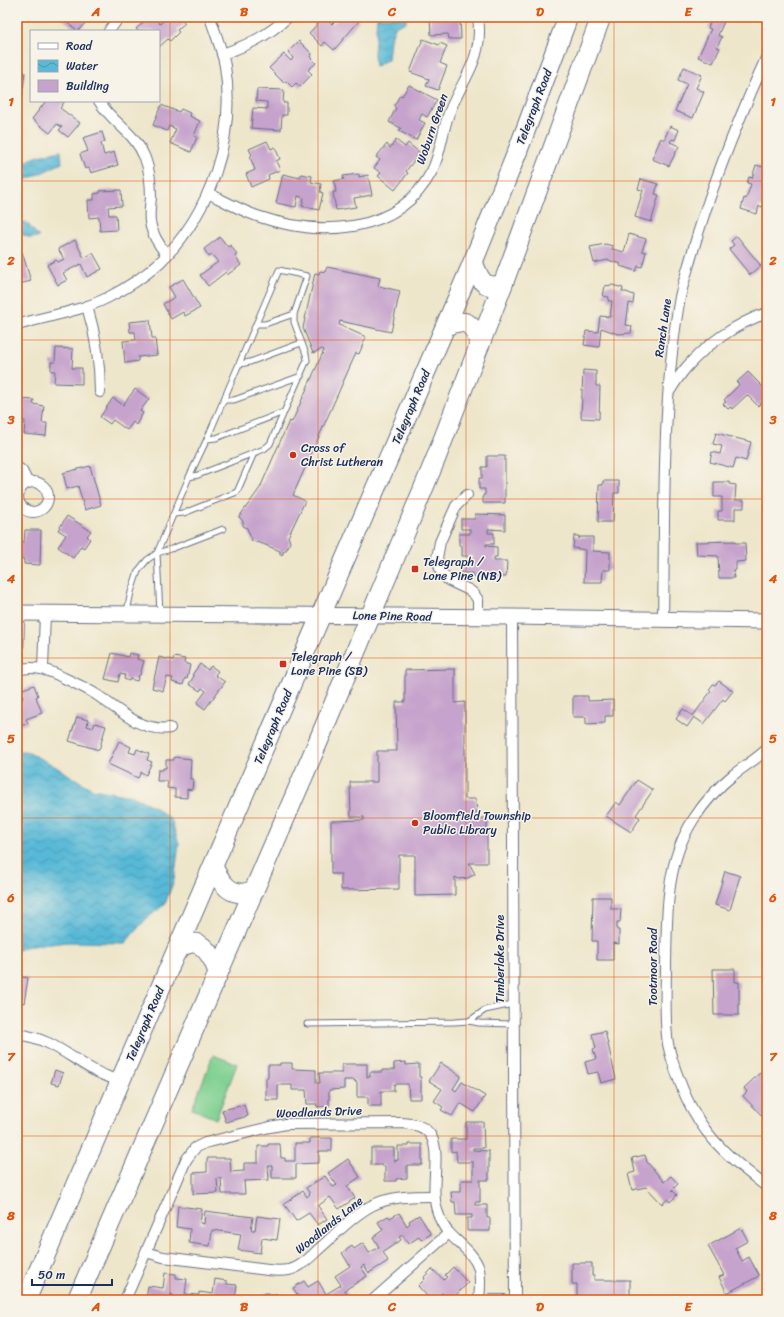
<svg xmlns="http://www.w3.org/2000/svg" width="784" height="1317" viewBox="0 0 784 1317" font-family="Sriracha,sans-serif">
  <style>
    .garden { fill: #7fd091; stroke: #4d8078 }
    .water { fill: url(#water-waves); stroke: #3a749a }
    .building { fill: #c6a3cc }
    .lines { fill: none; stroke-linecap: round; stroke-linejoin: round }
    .lane-casing { stroke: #656f84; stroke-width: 7 }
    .street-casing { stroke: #656f84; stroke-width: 12 }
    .secondary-casing { stroke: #656f84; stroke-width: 17 }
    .highway-casing { stroke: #656f84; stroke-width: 21 }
    .lane { stroke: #fff; stroke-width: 5 }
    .street { stroke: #fff; stroke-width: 10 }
    .secondary { stroke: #fff; stroke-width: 15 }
    .highway { stroke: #fff; stroke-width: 19 }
    .grid { fill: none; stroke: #de5710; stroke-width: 1; stroke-opacity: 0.55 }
    .poi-dot { fill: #c8321e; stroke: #f7f3e8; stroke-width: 1.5 }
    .labels { text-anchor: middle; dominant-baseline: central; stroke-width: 3; stroke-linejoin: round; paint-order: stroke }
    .street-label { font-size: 12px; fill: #1b2f5e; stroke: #f7f3e8 }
    .poi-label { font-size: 12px; fill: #1b2f5e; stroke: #f7f3e8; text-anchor: start }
    .neatline { fill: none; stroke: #de5710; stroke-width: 1.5 }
    .grid-label { font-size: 13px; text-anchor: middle; font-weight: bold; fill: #de5710 }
  </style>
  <defs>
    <pattern id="water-waves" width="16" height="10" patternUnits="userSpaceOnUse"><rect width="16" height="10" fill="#59b9d7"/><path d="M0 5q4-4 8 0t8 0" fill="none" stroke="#4997b2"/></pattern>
  </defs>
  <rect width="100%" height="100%" fill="#f7f3e8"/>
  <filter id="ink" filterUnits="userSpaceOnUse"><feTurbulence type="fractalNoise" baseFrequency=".025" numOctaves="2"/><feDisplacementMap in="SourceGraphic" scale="8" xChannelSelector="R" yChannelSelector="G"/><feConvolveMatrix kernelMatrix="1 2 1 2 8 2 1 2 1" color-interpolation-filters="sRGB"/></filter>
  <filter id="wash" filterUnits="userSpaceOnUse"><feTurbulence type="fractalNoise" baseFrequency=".012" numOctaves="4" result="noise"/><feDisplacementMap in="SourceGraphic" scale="16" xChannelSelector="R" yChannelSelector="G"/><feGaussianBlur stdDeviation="0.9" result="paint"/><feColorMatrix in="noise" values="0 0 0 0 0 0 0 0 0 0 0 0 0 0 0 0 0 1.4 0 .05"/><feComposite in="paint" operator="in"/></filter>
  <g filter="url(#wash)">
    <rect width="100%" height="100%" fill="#eee6ca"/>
    <polygon class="garden" points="213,1055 237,1064 216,1119 192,1109"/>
    <g class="water">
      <polygon points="377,17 407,17 406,22 395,27 390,40 388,59 375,67 374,54"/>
      <path d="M61,151L62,163L26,180L19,182L17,180L18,159L26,162C35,156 50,153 61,151Z"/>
      <polygon points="17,222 26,222 39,237 30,238 17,232"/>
      <polygon points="17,751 25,751 51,764 92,789 132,796 151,805 171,819 179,844 174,880 165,904 146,919 125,943 68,942 24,947 17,951"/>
    </g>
    <g id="blocks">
      <g class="building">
        <polygon points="60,17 89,17 90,18 78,31"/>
        <polygon points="149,17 154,17 160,24 166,18 165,17 180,17 185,23 177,30 179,32 170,41 168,39 159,47 159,31 138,31 136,29"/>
        <polygon points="324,17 332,24 339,17 354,17 359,21 334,50 325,42 322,46 309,33"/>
        <polygon points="430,17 460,17 461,39 449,39 448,34 431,35"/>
        <polygon points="712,17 724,22 718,35 722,37 717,47 720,48 713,63 698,57 711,29 708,28"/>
        <polygon points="423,39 439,45 440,43 447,46 440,63 447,66 438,90 426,86 429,79 410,72"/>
        <polygon points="299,41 312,54 310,57 316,63 308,70 312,74 300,87 296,83 292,87 286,81 284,83 269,68 284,54 291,61 293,58 288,52"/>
        <polygon points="684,67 702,75 696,88 704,92 693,118 675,111 687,84 678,80"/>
        <polygon points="17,71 25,72 22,96 17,96"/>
        <polygon points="409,85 437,100 427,117 422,114 419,120 425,123 416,140 399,131 401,128 389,122 396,108 394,106 400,95 402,96"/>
        <polygon points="257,89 284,90 283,103 287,103 287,115 282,115 281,130 251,128 253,108 267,109 267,102 256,101"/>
        <polygon points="46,101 65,101 60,108 80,123 68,137 59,130 62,127 57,124 50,133 32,119"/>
        <polygon points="161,105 179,112 181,109 190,113 189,116 200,121 194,136 197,137 191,152 170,143 176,129 169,126 167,131 153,125"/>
        <polygon points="670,126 679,130 675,140 672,139 670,142 679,146 669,166 652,159 661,138 664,140"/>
        <polygon points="102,132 105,142 101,143 104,155 114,152 118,165 91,173 89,168 85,169 80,154 88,151 83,138"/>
        <polygon points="396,140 405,147 408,143 420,153 406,171 408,173 395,190 378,176 381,173 374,168 380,160 376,157 387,144 390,148"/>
        <polygon points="267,141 271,149 275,147 280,159 276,161 280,170 268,175 269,179 251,187 246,174 255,170 250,157 252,155 249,149"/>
        <polygon points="756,165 767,168 767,199 765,199 763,207 759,206 757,214 741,209 744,198 746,199 751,184 747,183 749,177 752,178"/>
        <polygon points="283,174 300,178 301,174 312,176 311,182 321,184 320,192 323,193 319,210 302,206 304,198 298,196 296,207 276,203"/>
        <polygon points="359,174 359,177 368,175 372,195 354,198 356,207 336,210 333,192 336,192 334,181 344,179 343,176"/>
        <polygon points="641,179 658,184 655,194 659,195 651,222 635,217 643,190 638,189"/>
        <polygon points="121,190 122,206 108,207 109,215 116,215 117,230 100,231 99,217 89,218 88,200 94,200 94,194 100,193 100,191"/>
        <polygon points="629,234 646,239 642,251 646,252 642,267 638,266 636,271 620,266 621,264 608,260 594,263 590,247 605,244 613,246 612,249 624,252"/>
        <polygon points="737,236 761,266 750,275 729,249 734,245 731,241"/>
        <polygon points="220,237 228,247 230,245 237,254 235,256 241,265 227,275 226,272 208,286 200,275 218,262 212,255 209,257 204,249"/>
        <polygon points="75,240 84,258 93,253 102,269 87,277 81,264 63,273 67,280 58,285 47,265 56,260 58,262 64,259 58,249"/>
        <polygon points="22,252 31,281 19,284 17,277 17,254"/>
        <polygon points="327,267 380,278 378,286 400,291 391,332 340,321 339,325 366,337 359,354 356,353 293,495 305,501 289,535 288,536 290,542 287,549 283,552 283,554 280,555 280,551 263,544 252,541 247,528 243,526 243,521 239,517 260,488 289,421 292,422 324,350 322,349 313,353 303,328 315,273 319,274 320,271 325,272"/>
        <polygon points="183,279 200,308 185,316 183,312 171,319 163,304 175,297 169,287"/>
        <polygon points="612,285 623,288 622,292 626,292 634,295 633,304 629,303 626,325 632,326 631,333 618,334 601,328 599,347 584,345 586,331 598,332 600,316 610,317 612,301 608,301 609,297 603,296 605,286"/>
        <polygon points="150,320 152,338 155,338 157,355 138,357 138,361 125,363 123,341 136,340 135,332 130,332 129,322"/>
        <polygon points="56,348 73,349 72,368 82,368 82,384 54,383 55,371 51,371 51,362 55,362"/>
        <polygon points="583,370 596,371 596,386 600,386 599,419 581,418"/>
        <polygon points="748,372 767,391 767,397 758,406 747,395 732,409 731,407 728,409 723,404 726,402 724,400 739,385 737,382"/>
        <polygon points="135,389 149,399 140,411 143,413 136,425 133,422 127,430 113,420 110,424 100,417 113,398 123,405"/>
        <polygon points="21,399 34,400 33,404 44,406 42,423 47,423 46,436 24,434 25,421 17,420 17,402 21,403"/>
        <polygon points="716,433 751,442 746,461 736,458 733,468 710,462 712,452 720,454 722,446 713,444"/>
        <polygon points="487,456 505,456 505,503 483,503 483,495 485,495 485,489 479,489 479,478 482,478 482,467 487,467"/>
        <polygon points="90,466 101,505 85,510 78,486 67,489 63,473"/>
        <polygon points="603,481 619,481 619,493 614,493 613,522 598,522 599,485 603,485"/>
        <polygon points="714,482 729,482 729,484 736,485 735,500 744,500 744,508 735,508 735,520 718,520 718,511 722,511 722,497 714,497"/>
        <polygon points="475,514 505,515 505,530 488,529 488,533 494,533 494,544 486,544 486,546 497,547 497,557 494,557 494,561 507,561 506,577 472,576 472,573 461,573 461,560 472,561 472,556 462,556 462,546 459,546 459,534 470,534 470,529 461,529 461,519 475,519"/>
        <polygon points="67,516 91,531 87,536 90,539 84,548 81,546 73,558 58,547 66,535 58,530"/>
        <polygon points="25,530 41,530 40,565 24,564 24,559 17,559 17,542 24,542"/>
        <polygon points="574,536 579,536 579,539 580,537 593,537 593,551 610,552 610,570 603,570 602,582 584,582 585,550 573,548"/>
        <polygon points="735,541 735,543 745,543 746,561 736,562 736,570 733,570 734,578 719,578 718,556 697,555 696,542"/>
        <polygon points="112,653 128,657 129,653 138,655 137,659 144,661 140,675 139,675 137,681 130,679 129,681 124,679 125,675 120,674 118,682 105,679"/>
        <polygon points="159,657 173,660 174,657 185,659 184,663 190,665 187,679 185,678 183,685 172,682 173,678 167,677 163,691 152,688"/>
        <polygon points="200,664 208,670 211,666 218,671 215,675 225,682 205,709 197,703 206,691 202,688 200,691 189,684 194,676 192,675"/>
        <polygon points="455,669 455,703 465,702 465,799 476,799 477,818 487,818 487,863 469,863 475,874 468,878 459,879 455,877 455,895 415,896 415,855 399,855 399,889 341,890 341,874 331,874 331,821 364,820 364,817 351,817 350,782 377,782 377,751 397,751 396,702 405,702 405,670"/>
        <polygon points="719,681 733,691 725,701 723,699 704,724 694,717 687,727 676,719 683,709 693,716 711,691 709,690 713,684 715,685"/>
        <polygon points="34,685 38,696 36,697 42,713 26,719 28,723 17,727 17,695 19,700 23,698 20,690"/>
        <polygon points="573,696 588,696 588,701 613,700 613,716 605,716 605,723 586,724 586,717 573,717"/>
        <polygon points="77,717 88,720 87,726 93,728 95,723 106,726 99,750 69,741"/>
        <polygon points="119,741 131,747 129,752 135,754 137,749 149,754 147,760 152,762 146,775 141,772 138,778 108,764"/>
        <polygon points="174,757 191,759 190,779 193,779 192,790 187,789 187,798 175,797 175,789 167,788 168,781 157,781 158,770 163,770 163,768 166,768 166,760 174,760"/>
        <polygon points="637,780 653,790 636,815 640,818 631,832 606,816 616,802 620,805"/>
        <polygon points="725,871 740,876 730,910 715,905"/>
        <polygon points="593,897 611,897 611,909 621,909 620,922 617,922 617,930 619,930 619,944 613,943 613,960 597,960 597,941 592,941"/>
        <polygon points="713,969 735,969 735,982 739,982 739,1015 714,1015"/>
        <polygon points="17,976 28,978 24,1003 17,1002"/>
        <polygon points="605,1031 616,1079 601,1083 598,1072 588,1074 585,1062 596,1059 593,1049 596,1048 592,1034"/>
        <polygon points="406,1062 406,1065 419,1064 419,1077 421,1077 421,1099 409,1099 408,1084 394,1084 394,1091 381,1091 381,1106 368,1106 368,1097 357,1097 357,1082 355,1082 355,1080 344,1080 344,1089 329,1090 329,1106 317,1107 317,1104 307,1104 306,1090 292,1090 292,1085 278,1085 278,1100 266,1100 266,1078 268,1078 268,1065 280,1065 280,1063 292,1063 292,1069 316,1070 316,1083 320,1083 319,1073 342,1073 342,1064 367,1064 367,1077 370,1077 370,1072 382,1072 382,1070 394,1070 394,1063"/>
        <polygon points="441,1063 461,1076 453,1089 456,1091 462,1082 485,1096 475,1112 460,1103 452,1116 441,1110 443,1107 434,1101 442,1089 429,1081"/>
        <polygon points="55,1070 63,1073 59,1085 51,1083"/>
        <polygon points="761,1072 767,1077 766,1120 743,1096 747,1092 744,1088"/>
        <polygon points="244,1105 248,1116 226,1122 222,1110"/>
        <polygon points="466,1122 483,1122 484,1148 473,1148 473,1150 489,1151 489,1180 480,1180 480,1202 475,1202 475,1205 487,1205 487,1218 490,1218 490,1231 467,1231 467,1218 472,1218 472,1215 456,1215 455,1202 452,1202 451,1192 461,1192 461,1180 473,1180 473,1162 457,1162 456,1151 451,1152 451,1139 466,1139"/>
        <polygon points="310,1138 332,1138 332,1151 319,1151 319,1163 296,1164 296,1178 272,1178 272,1166 268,1166 269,1180 244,1181 245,1194 222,1194 221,1178 217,1178 218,1193 193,1194 193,1173 207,1172 207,1158 230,1158 231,1172 244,1171 244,1163 258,1163 258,1146 268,1146 268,1144 280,1144 281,1158 285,1158 285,1161 295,1161 295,1143 310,1143"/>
        <polygon points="409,1144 422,1144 422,1165 407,1165 407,1178 396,1179 396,1181 385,1181 385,1166 382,1166 382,1165 371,1165 371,1148 394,1148 394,1161 398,1160 398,1146 409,1146"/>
        <polygon points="645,1155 647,1162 664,1182 671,1176 678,1184 672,1190 677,1195 670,1202 668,1199 662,1204 646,1187 632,1190 628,1174 635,1172 632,1158"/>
        <polygon points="348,1159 360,1177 347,1186 355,1198 339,1209 330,1197 318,1206 327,1219 318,1225 309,1213 296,1221 284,1204 303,1191 307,1197 310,1194 306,1188 325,1176 333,1187 337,1185 328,1173"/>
        <polygon points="178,1206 202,1209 200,1223 204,1224 205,1211 253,1217 251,1230 255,1230 257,1216 280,1219 277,1240 262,1238 260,1253 238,1250 241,1234 212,1230 210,1246 189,1243 190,1229 176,1227"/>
        <polygon points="399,1213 407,1226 410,1223 409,1221 419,1215 431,1234 421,1240 419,1237 408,1244 403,1235 399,1237 401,1240 383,1252 388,1261 369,1273 364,1265 361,1267 367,1276 345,1290 350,1299 348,1300 316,1300 316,1299 301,1300 293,1288 304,1281 308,1287 318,1281 326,1294 341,1285 335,1276 350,1266 342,1253 352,1246 354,1249 363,1243 369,1253 379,1247 373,1237 383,1230 378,1222 388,1216 390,1218"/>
        <polygon points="741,1228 748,1241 735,1248 742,1261 749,1257 759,1276 727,1293 719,1277 724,1275 708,1246"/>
        <polygon points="572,1263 592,1263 592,1275 594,1275 594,1280 630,1280 630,1300 577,1300 577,1284 572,1284"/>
        <polygon points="453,1267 468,1283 451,1300 449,1300 442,1293 440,1294 446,1300 423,1300 427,1296 418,1286 425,1279 424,1277 432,1269 444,1280 447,1277 445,1275"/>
        <polygon points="165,1273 176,1274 176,1278 187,1279 185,1294 199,1295 199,1292 213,1294 215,1279 227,1281 227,1284 237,1285 235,1300 174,1300 173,1299 173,1295 171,1294 171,1300 146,1300 148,1286 163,1288"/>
        <polygon points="265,1293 277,1294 276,1300 264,1300"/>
      </g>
    </g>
  </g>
  <g filter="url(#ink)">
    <use href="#blocks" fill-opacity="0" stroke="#656f84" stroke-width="1"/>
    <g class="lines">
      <defs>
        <g id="lane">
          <polyline points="256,324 265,324 294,314"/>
          <polyline points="240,364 250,362 301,343"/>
          <polyline points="224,400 234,400 301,376"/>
          <polyline points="207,439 216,438 284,412"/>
          <polyline points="174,514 184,513 237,492 254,453"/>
          <polyline points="127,611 131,592 138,571 147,560 157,553 171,549 223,529"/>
          <polyline points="160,614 157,553 189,477 207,439 279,270 307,276 294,314 294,322 306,354 307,360 270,444 264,449 198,475 189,477"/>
          <polyline points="469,1021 485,1010 513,1004"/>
          <polyline points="307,1024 454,1022 469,1021 479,1023 513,1024"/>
        </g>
        <g id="street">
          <polyline points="109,31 119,17"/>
          <path d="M222,54C249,45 267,36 288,17"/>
          <path d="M99,101C113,124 134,131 145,158C150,171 151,184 151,198C150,206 149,214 150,222C152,235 159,245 167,255"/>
          <path d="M208,193C224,201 240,210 257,216C318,237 398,236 432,171C441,153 442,132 449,113C463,77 484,60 478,17"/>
          <path d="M87,306C96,336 100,361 100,392"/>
          <path d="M17,325C46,316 79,312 107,298C125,289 144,277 159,263C211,214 236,136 225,66C222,49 215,33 210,17"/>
          <path d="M669,392C674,384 679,376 685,369C705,345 737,323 767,313"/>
          <polyline points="17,467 22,471 28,483"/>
          <circle cx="33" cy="497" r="15"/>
          <polyline points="467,495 456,506 440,542 437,558 441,572 448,580 469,590 474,594 478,600 478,617"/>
          <polyline points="512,617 515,1300"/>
          <path d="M663,619C665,512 661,403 680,297C683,283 688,268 692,254C711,186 738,120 767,56"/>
          <polyline points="19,669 18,659 19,613"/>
          <polyline points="43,669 45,614"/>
          <path d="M17,670C34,665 49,670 64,678C75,683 86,688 97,695C119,710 141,732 170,728"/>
          <path d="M767,749C757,759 744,766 733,775C718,787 704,803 693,820C665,864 667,915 666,966C666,992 664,1019 668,1044C672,1063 684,1096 694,1112C711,1144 739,1165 767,1187"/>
          <path d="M17,1034C52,1039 66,1055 95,1071C103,1075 112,1078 120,1082"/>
          <path d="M146,1252L163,1257L268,1270C275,1271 282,1271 289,1270C302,1267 312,1255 321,1247C337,1233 352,1216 371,1206C390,1196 413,1196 434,1196"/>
          <path d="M125,1300L186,1160L195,1148L205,1143L270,1127L286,1124L401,1123C413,1124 426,1125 432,1138C441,1157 429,1190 438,1213C440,1220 444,1227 448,1232C459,1244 474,1253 479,1269C481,1279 480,1290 479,1300"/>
          <polyline points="373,1300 449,1233"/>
          <polyline points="479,1300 504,1300"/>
        </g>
        <polyline id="secondary" points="17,613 512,617 767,621"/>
        <g id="highway">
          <path d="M473,262C479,278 483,291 503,284"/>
          <path d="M446,326C467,317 473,324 480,344"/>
          <path d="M213,867C219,878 226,892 240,893C244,894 250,891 254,891"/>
          <path d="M177,951C198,931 211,953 218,972"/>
          <polyline points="26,1300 473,262 518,150 568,17"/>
          <polyline points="77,1300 318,742 393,562 436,458 503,284 601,17"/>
        </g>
      </defs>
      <use href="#lane" class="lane-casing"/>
      <use href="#street" class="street-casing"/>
      <use href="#secondary" class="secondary-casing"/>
      <use href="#highway" class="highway-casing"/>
      <use href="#lane" class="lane"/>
      <use href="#street" class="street"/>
      <use href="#secondary" class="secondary"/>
      <use href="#highway" class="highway"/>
    </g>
  </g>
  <path class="grid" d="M170,17V1300M318,17V1300M466,17V1300M614,17V1300M17,181H767M17,340H767M17,499H767M17,658H767M17,818H767M17,977H767M17,1136H767"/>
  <g class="poi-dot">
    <circle cx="293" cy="455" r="4"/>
    <rect x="411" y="565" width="8" height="8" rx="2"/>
    <rect x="279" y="660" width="8" height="8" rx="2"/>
    <circle cx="415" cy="823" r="4"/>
  </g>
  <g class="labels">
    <g class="street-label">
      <text transform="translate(534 107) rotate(-69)">Telegraph Road</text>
      <text transform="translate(432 129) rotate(-71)">Woburn Green</text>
      <text transform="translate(663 328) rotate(-82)">Ranch Lane</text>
      <text transform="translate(411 407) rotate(-67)">Telegraph Road</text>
      <text transform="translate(392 616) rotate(1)">Lone Pine Road</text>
      <text transform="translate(273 727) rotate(-67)">Telegraph Road</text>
      <text transform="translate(500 959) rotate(-90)">Timberlake Drive</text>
      <text transform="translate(653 967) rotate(-90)">Tootmoor Road</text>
      <text transform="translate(145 1024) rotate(-67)">Telegraph Road</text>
      <text transform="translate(319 1112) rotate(-2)">Woodlands Drive</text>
      <text transform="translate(329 1225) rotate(-39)">Woodlands Lane</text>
    </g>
    <g class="poi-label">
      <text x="301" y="448">Cross of<tspan x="301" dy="14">Christ Lutheran</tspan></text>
      <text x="423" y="562">Telegraph /<tspan x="423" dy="14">Lone Pine (NB)</tspan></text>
      <text x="291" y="657">Telegraph /<tspan x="291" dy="14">Lone Pine (SB)</tspan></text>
      <text x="423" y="816">Bloomfield Township<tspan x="423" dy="14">Public Library</tspan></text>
    </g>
  </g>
  <rect width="784" height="1317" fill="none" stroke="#f7f3e8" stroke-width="44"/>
  <rect x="30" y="30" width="130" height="72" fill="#f7f3e8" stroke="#9fa5b1"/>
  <rect x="38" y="43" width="20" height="6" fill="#ffffff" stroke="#9fa5b1"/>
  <text x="66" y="50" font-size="12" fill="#1b2f5e">Road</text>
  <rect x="38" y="60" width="20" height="12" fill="url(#water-waves)" stroke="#9fa5b1"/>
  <text x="66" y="70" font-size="12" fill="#1b2f5e">Water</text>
  <rect x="38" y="80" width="20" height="12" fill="#c6a3cc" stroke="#9fa5b1"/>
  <text x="66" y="90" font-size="12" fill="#1b2f5e">Building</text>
  <path d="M32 1279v6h80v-6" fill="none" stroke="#1b2f5e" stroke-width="2"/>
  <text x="38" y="1279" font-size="12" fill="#1b2f5e" stroke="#f7f3e8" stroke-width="3" paint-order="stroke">50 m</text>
  <rect x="22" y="22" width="740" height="1273" class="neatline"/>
  <g class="grid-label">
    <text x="96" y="16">A</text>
    <text x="244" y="16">B</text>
    <text x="392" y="16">C</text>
    <text x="540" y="16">D</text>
    <text x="688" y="16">E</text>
    <text x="11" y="106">1</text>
    <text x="773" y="106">1</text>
    <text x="11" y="265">2</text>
    <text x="773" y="265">2</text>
    <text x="11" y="424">3</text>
    <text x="773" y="424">3</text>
    <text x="11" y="583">4</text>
    <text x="773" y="583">4</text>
    <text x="11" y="743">5</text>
    <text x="773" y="743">5</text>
    <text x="11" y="902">6</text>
    <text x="773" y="902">6</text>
    <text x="11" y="1061">7</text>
    <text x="773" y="1061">7</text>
    <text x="11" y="1220">8</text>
    <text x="773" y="1220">8</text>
    <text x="96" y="1311">A</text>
    <text x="244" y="1311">B</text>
    <text x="392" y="1311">C</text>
    <text x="540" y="1311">D</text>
    <text x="688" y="1311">E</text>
  </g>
</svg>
